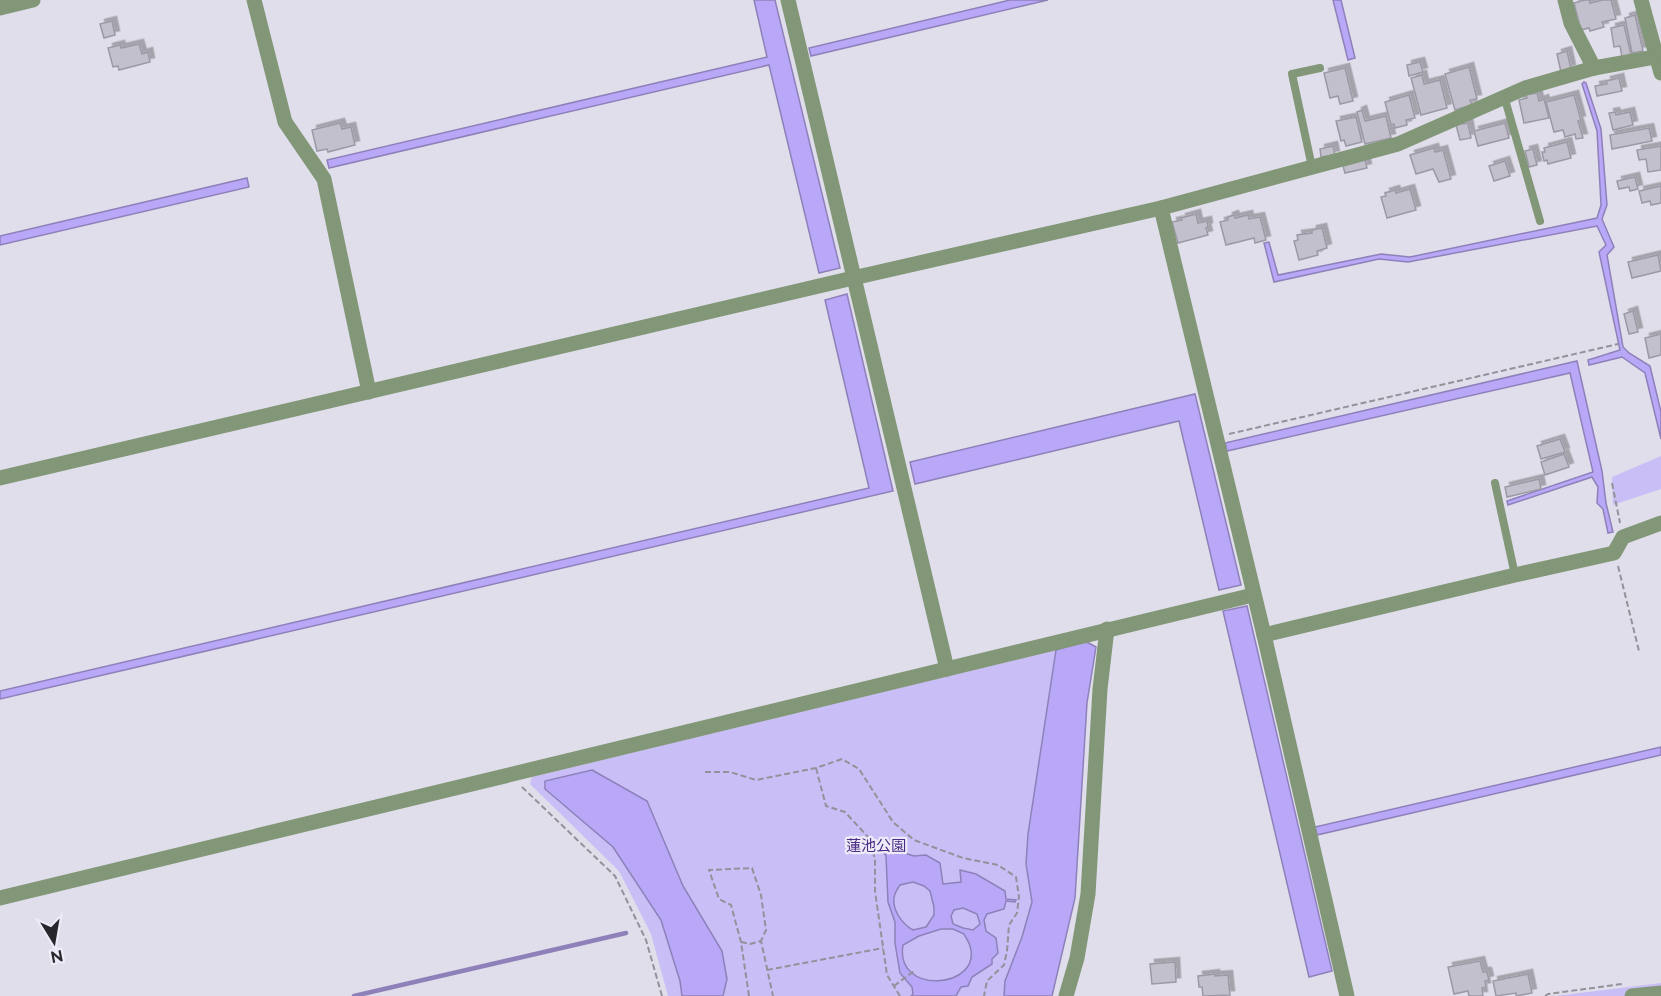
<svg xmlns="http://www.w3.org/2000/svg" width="1661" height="996" viewBox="0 0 1661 996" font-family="Raleway,'Noto Sans JP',sans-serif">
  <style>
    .green { fill: #c9bef6 }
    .water { fill: #b9a7f8; stroke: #8e81ba; stroke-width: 1.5; fill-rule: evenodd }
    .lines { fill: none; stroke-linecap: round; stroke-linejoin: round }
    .stream { stroke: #8e81ba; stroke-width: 4.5 }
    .building { fill: #c2c0cc; stroke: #9b99a5; stroke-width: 1.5; filter: url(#shadow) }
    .path { stroke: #93929a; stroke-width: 2; stroke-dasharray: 6 3; stroke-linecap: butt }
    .service { stroke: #829777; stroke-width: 8 }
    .minor { stroke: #829777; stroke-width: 15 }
    .tertiary { stroke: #829777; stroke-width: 15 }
    .labels { text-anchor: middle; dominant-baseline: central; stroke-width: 4.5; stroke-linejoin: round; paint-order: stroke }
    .park-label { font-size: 15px; fill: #4b2c87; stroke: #edebf7 }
  </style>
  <defs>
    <filter id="shadow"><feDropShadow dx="4.5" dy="-4.5" stdDeviation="0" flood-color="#0004"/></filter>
  </defs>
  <rect width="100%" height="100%" fill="#e0deea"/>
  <g class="green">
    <polygon points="1661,456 1661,489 1613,505 1612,477"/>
    <polygon points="1056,650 1028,834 1026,864 1032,902 1022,937 1005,980 1004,996 723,996 727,979 722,951 683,886 647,801 545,789 613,847 661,920 680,981 682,996 668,996 651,934 619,871 530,784 532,777"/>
    <polygon points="1661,983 1661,996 1555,996"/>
  </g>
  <g class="water">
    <polygon points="754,0 775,0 840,268 819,273 769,65 329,168 327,160 767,57"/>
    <polygon points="1010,0 1048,0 811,56 809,48"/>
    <polygon points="1333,0 1341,0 1355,58 1348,60"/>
    <polygon points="1584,82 1586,83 1601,129 1607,205 1602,219 1614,247 1607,255 1623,347 1629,353 1650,366 1661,412 1661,439 1645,373 1622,357 1589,365 1588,360 1620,350 1599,252 1606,245 1597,226 1408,262 1379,259 1274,282 1264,243 1269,242 1278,275 1381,254 1410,257 1597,218 1601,205 1597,131 1582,84"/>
    <polygon points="247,178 249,187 0,245 0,236"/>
    <polygon points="847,294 893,491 0,699 0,691 869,488 825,300"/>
    <polygon points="1577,361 1602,471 1606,503 1613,532 1608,533 1603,509 1597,503 1598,487 1592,477 1508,505 1507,501 1593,472 1570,373 1227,451 1225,443"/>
    <polygon points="1195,394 1241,585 1219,590 1179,421 915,484 910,462"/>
    <polygon points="1247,606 1332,971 1309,977 1223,611"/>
    <polygon points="1085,641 1096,647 1087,703 1075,898 1052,996 1004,996 1005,981 1022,937 1032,902 1026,864 1028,834 1056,650"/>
    <polygon points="1661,747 1661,755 1317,835 1315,827"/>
    <polygon points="592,770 647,801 683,886 722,951 727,979 723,996 682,996 680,981 661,920 613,847 545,789 545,781"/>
    <path d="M886,840L893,841L901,852L914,856L926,855L940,863L943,884L961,882L960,870L976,874L1005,891L1006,899L1016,900L1015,902L1006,901L1004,909L987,914L984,920L986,931L996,938L998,953L992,959V964L972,977L968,986L961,987L956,996H911L913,994L912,987L900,973L895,943V922L888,902L886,856L880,846ZM913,882L924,886L930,891L934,907V915L926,927L913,930C902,924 890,908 895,894C896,891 898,888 900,885ZM963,908L977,914L980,924L973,930L963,928L953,924L951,916L954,910ZM941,929H953L964,934C966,938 969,942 970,946C983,989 894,996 903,945L919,936Z"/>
  </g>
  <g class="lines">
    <polyline class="stream" points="354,996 626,933"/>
  </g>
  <g class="building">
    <polygon points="1585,0 1589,0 1590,3 1603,0 1611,0 1616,19 1602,22 1604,27 1590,31 1589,28 1581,30 1574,3"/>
    <polygon points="1635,15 1643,51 1632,53 1625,18"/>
    <polygon points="112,21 115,35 104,38 100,24"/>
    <polygon points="1624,25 1631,55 1622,57 1620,46 1614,47 1611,28"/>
    <polygon points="139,44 142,54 148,52 150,62 119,70 118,66 113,67 108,48 120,45 121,48"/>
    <polygon points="1567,51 1571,69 1561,72 1557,54"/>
    <polygon points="1420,62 1423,72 1409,76 1407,65"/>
    <polygon points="1469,67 1477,99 1470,100 1472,105 1455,110 1445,74"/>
    <polygon points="1345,68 1353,101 1340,104 1338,96 1330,98 1324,73"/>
    <polygon points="1422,75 1424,84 1440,80 1447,108 1421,115 1411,78"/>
    <polygon points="1619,78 1622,91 1597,96 1595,86 1607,84 1606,81"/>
    <polygon points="1537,93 1539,101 1544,99 1549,118 1524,123 1519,100 1527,98 1526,95"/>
    <polygon points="1409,95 1415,118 1406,120 1407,125 1395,128 1394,124 1391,125 1385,102"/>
    <polygon points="1574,95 1581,120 1578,121 1583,138 1576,139 1575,134 1565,137 1563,130 1554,132 1546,102"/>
    <polygon points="1362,110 1365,121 1386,116 1391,138 1365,144 1357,112"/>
    <polygon points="1615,112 1616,115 1630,112 1633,125 1613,130 1609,113"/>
    <polygon points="1356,117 1362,142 1346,146 1344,140 1341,141 1336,121"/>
    <polygon points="340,123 342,129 351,127 355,145 328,152 327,149 317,151 312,130"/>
    <polygon points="1468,123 1471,138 1460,140 1456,125"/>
    <polygon points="1505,123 1509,138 1478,146 1474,131"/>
    <polygon points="1649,128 1652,141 1612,149 1610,135"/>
    <polygon points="1567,142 1571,158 1548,164 1547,160 1544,161 1542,152 1545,152 1544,148"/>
    <polygon points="1333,146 1335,155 1321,157 1320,149"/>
    <polygon points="1661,146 1661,170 1648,172 1646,159 1639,160 1637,150"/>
    <polygon points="1434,148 1435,152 1443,150 1451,179 1439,182 1433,169 1416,174 1410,155"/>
    <polygon points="1533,149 1537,165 1529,167 1525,151"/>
    <polygon points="1365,160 1367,168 1345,173 1343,166"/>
    <polygon points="1505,161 1510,176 1494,181 1489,166"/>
    <polygon points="1635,177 1638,189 1630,191 1629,187 1619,189 1617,181"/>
    <polygon points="1661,186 1661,203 1651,205 1650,201 1642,203 1639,191"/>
    <polygon points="1410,189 1416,210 1387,218 1381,197 1386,196 1385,193 1395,190 1396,193"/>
    <polygon points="1196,214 1198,223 1207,221 1208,227 1206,228 1208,235 1178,243 1172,222 1182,220 1181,218"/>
    <polygon points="1234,215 1235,218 1248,215 1249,219 1260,217 1266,240 1255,243 1254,238 1226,245 1220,222 1228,220 1228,217"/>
    <polygon points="1322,228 1327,248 1317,251 1318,255 1299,260 1294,241 1298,240 1297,235 1312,233 1312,230"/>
    <polygon points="1658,255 1661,271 1632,278 1628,262"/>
    <polygon points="1633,311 1638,332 1629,334 1624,314"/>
    <polygon points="1661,334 1661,355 1649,358 1645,338"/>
    <polygon points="1560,439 1565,452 1541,459 1537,446"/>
    <polygon points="1564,454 1569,467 1545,475 1541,462"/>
    <polygon points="1539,479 1541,489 1507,497 1505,487"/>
    <polygon points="1480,961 1483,972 1487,972 1489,980 1485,981 1486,987 1482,988 1483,996 1469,996 1468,991 1454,994 1448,967"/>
    <polygon points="1175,962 1176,982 1152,984 1150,964"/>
    <polygon points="1215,974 1215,976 1228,975 1230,995 1203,996 1202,987 1199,987 1198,976"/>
    <polygon points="1528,974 1532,993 1516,996 1516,993 1496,996 1493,981"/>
  </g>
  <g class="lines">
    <g class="path">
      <polyline points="1229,434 1618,344"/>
      <polyline points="1612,483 1620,523"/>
      <polyline points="1618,566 1639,651"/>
      <polyline points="816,768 826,806 845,812 868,837 875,859 875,891 887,975 900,996"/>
      <polyline points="705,772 730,772 756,780 816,768 842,759 859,769 893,822 914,840 963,858 998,865 1016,877 1019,897 1017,913 1009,925 1007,951 1004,965 987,981 984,996"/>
      <polyline points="522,787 615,876 646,940 662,996"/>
      <polyline points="741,942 750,944 761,941 773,996"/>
      <polyline points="767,970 883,948"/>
      <polyline points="894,986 914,971"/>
      <polyline points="749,996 741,942 731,905 719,899 709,870 752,868 761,895 766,930 761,941"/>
      <polyline points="1545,996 1548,994 1622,984"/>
    </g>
    <g class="service">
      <polyline points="1504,96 1540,221"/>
      <polyline points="1312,167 1292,74 1320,68"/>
      <polyline points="1495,483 1515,575"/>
    </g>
    <g class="minor">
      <polyline points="254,0 285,122 324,179 369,392"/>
      <polyline points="788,0 947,669"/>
      <polyline points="1565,0 1571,23 1594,68"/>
      <polyline points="1641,0 1661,73"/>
      <polyline points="0,8 33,0"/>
      <polyline points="1264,635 1515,575 1614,553 1623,537 1661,523"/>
      <polyline points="0,898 1253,595"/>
      <polyline points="1066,996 1077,958 1088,894 1100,689 1107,629"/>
      <polyline points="1347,996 1264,635 1161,208 1398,144 1525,88 1594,68 1661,56"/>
      <polyline points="1632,996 1661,993"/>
    </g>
    <polyline class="tertiary" points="0,478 853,278 1161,208"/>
  </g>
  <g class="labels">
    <g class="park-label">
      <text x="876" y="846">蓮池公園</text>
    </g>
  </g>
  <g transform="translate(54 942) rotate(169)" stroke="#edebf7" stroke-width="4.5" paint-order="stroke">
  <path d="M0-4.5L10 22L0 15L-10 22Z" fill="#28272b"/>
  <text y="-9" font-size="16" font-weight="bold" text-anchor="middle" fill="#28272b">N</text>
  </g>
</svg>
